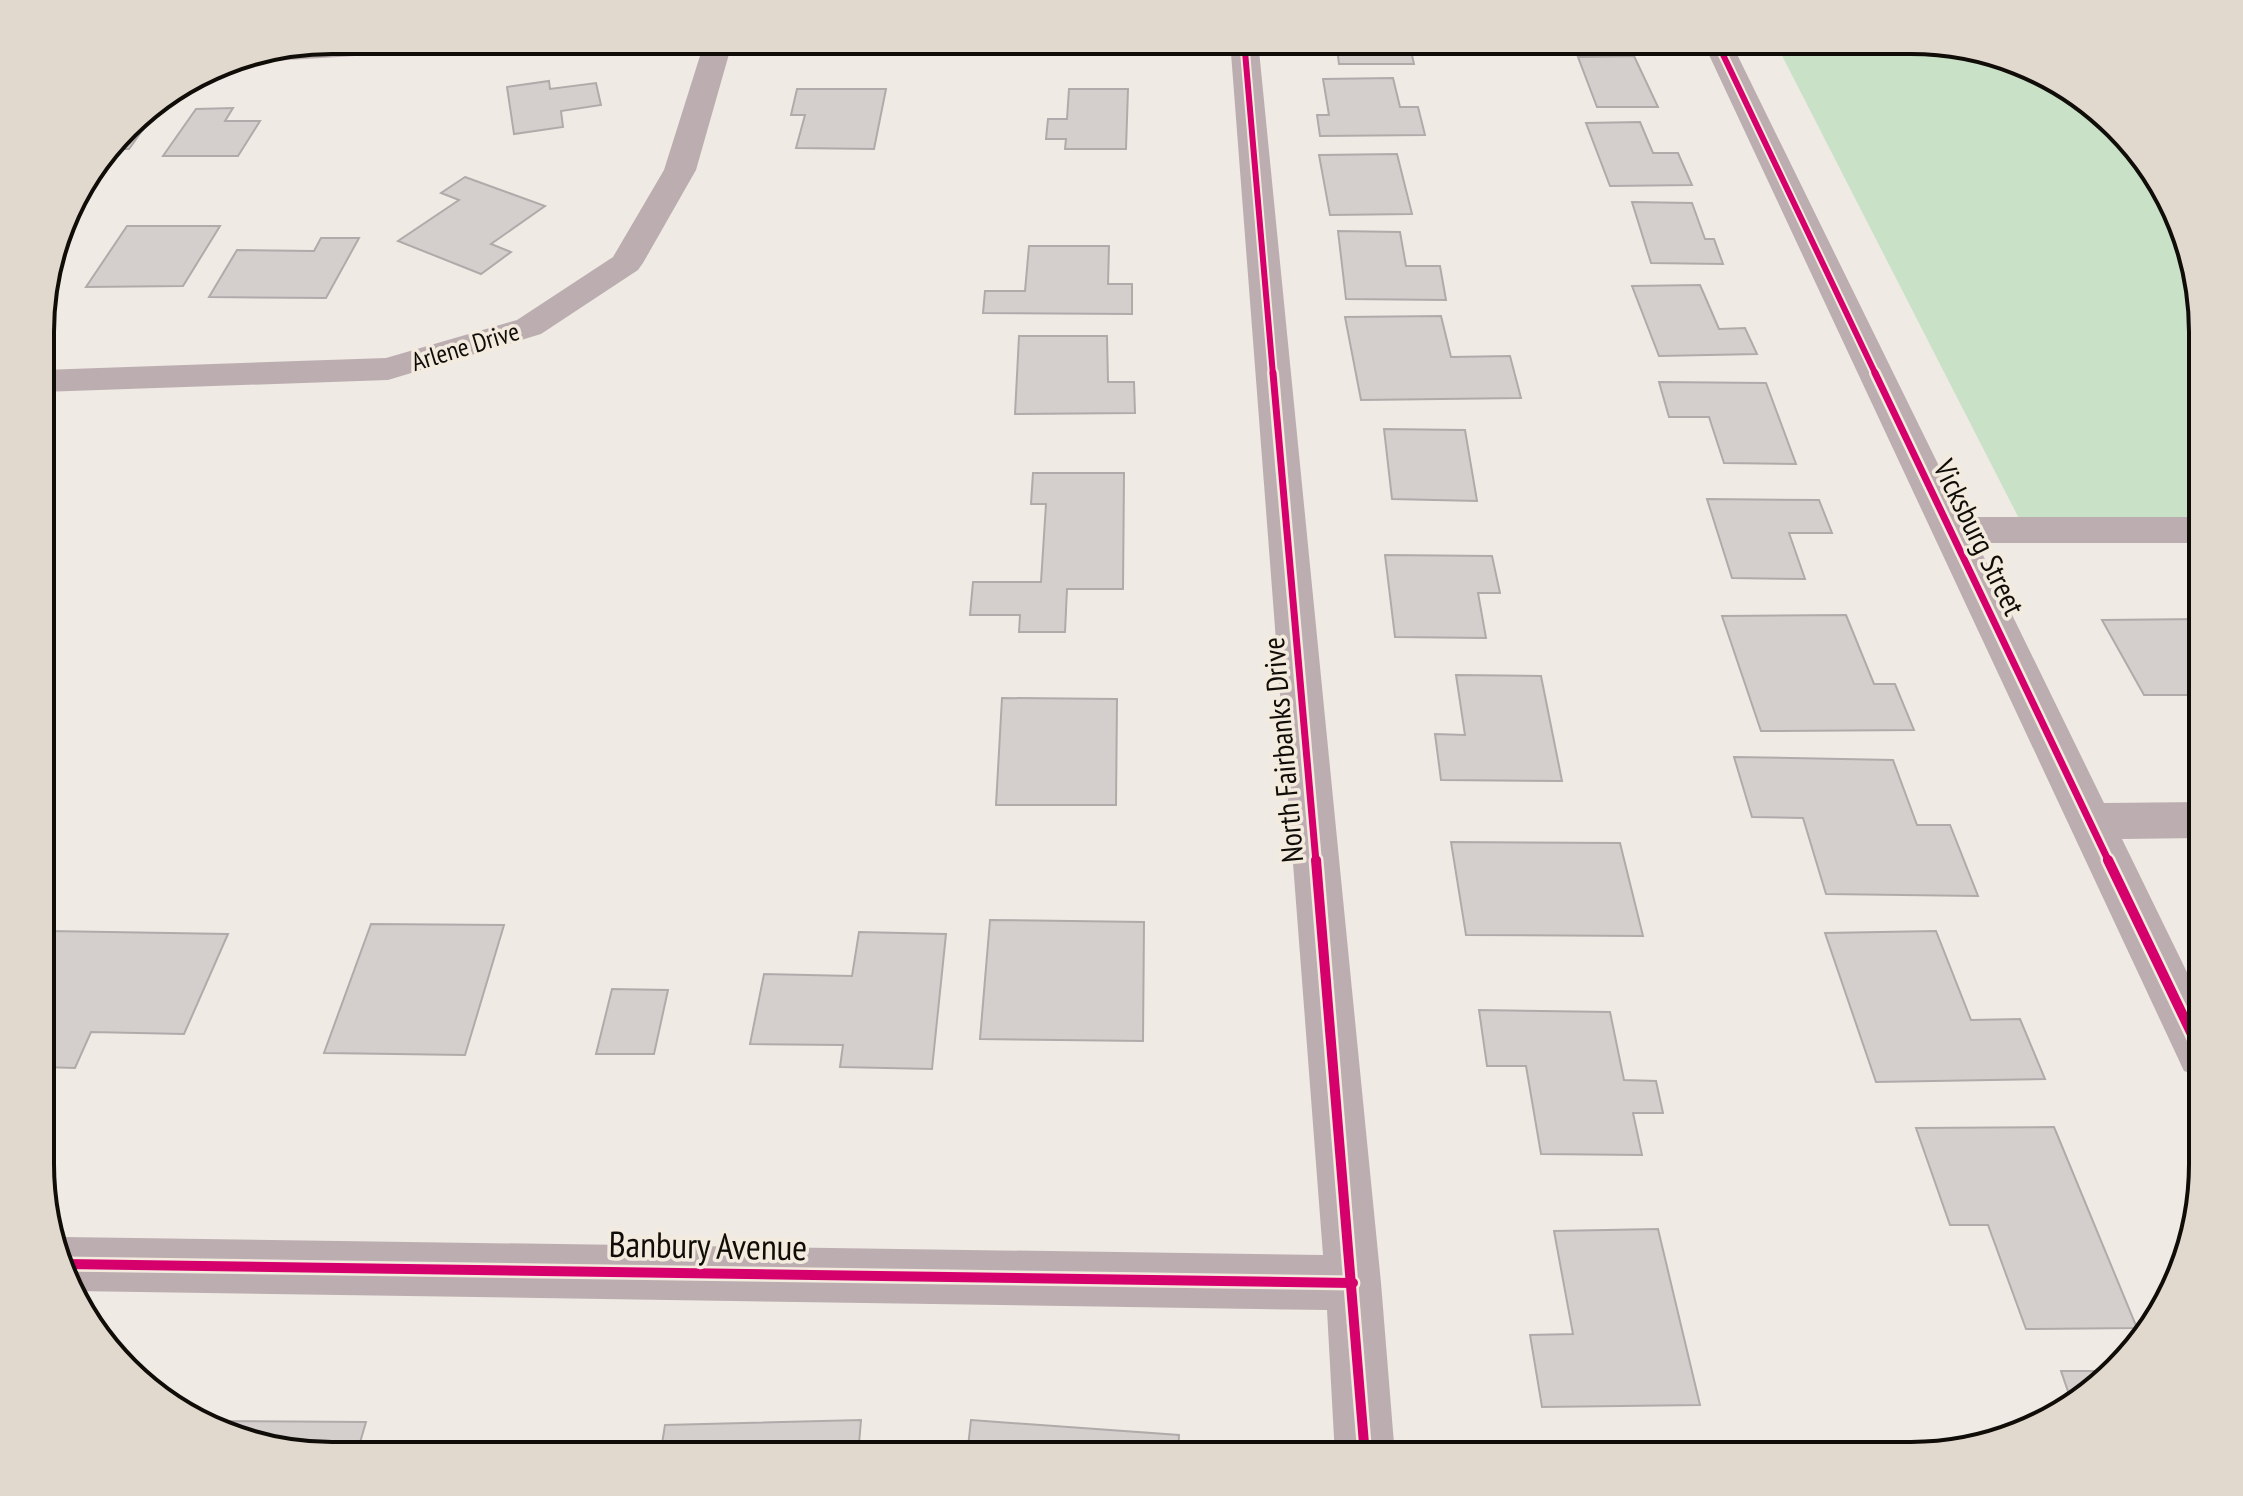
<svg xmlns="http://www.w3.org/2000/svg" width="2243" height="1496" viewBox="0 0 2243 1496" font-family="'PT Sans Narrow',sans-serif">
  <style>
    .green { fill: #c9e1c7 }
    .building { fill: #d4cecd; stroke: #b0abaa; stroke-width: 2 }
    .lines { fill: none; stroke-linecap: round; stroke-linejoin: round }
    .street { fill: #bcaeb0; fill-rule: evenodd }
    .cycleway-far2-casing { stroke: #f4ebdf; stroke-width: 10 }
    .cycleway-far1-casing { stroke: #f4ebdf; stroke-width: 12 }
    .cycleway-casing { stroke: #f4ebdf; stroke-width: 15 }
    .cycleway-far2 { stroke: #d6006c; stroke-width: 6 }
    .cycleway-far1 { stroke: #d6006c; stroke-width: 7 }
    .cycleway { stroke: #d6006c; stroke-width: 10 }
    .labels { text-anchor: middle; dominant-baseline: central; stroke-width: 7; stroke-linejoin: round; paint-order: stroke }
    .far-street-label { font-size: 26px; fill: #100d09; stroke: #f4ebdf }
    .street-label { font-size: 30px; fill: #100d09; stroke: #f4ebdf }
    .near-street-label { font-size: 36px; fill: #100d09; stroke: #f4ebdf }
    .rim { fill: none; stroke: #100d09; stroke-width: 4 }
  </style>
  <rect width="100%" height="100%" fill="#efeae4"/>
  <polygon class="green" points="1774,40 1912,40 2005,55 2074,89 2164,186 2202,313 2202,538 2029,538"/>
  <g class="building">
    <polygon points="834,40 921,40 922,43 837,53"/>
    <polygon points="1068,40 1109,40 1087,50"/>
    <polygon points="1336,40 1424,40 1427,51 1411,51 1414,64 1339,64"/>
    <polygon points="1634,56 1658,107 1597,107 1578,57"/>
    <polygon points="1393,78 1400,107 1418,107 1425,135 1320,136 1317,115 1329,115 1323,79"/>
    <polygon points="549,81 550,89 596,83 601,105 561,111 563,127 514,134 507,87"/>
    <polygon points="797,89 886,89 874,149 796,148 805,115 791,115"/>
    <polygon points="1069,89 1128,89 1126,149 1065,149 1066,139 1046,139 1048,119 1067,119"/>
    <polygon points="160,100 164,100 129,149 111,149 139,113"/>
    <polygon points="233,108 225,121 260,121 238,156 163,156 196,109"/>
    <polygon points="1640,122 1653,153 1678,153 1692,185 1610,186 1586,123"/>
    <polygon points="1397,154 1412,214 1330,215 1319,155"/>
    <polygon points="465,177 545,206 491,244 511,252 481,274 398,241 459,200 441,193"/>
    <polygon points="1632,202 1692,203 1705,239 1714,239 1723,264 1651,263"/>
    <polygon points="127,226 220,226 183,286 86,287"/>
    <polygon points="1338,231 1400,232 1406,266 1440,266 1446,300 1346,299"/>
    <polygon points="321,238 359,238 326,298 209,297 237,250 314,251"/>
    <polygon points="1029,246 1109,246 1108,284 1132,284 1132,314 983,313 985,291 1025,291"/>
    <polygon points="1700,285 1719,329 1745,328 1757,354 1659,356 1632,286"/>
    <polygon points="1441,316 1451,357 1510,356 1521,398 1361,400 1345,317"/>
    <polygon points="1019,336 1107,336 1108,382 1134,382 1135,413 1015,414"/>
    <polygon points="1659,382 1766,383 1796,464 1724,463 1709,417 1669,417"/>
    <polygon points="1384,429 1465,430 1477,501 1392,499"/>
    <polygon points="1033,473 1124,473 1123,589 1067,589 1065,632 1019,632 1020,615 970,615 973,582 1041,582 1046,504 1031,504"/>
    <polygon points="1707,499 1819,500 1832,533 1789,533 1805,579 1732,578"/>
    <polygon points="1385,555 1492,556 1500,593 1478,593 1486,638 1395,637"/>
    <polygon points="1846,615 1874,684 1895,684 1914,730 1761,731 1722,616"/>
    <polygon points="2202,619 2202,695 2144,695 2102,620"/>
    <polygon points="1456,675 1541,676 1562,781 1441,780 1435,734 1465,735"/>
    <polygon points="1002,698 1117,699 1116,805 996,805"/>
    <polygon points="1734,757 1893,760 1917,825 1950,825 1978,896 1826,894 1803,818 1752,817"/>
    <polygon points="1451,842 1620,843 1643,936 1466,935"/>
    <polygon points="990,920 1144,922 1143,1041 980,1039"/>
    <polygon points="371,924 504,925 465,1055 324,1053"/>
    <polygon points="49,931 228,934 184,1034 91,1032 75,1068 42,1067 42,944"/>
    <polygon points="1936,931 1971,1020 2020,1019 2045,1079 1876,1082 1825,933"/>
    <polygon points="859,932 946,934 932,1069 840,1067 843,1045 750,1044 764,974 852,976"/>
    <polygon points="612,989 668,990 654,1054 596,1054"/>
    <polygon points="1479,1010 1610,1012 1624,1080 1656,1081 1663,1113 1633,1113 1642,1155 1541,1154 1526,1066 1487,1066"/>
    <polygon points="2054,1127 2137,1328 2026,1329 1988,1225 1950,1225 1916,1128"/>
    <polygon points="1658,1229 1700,1405 1542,1407 1530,1335 1573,1334 1554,1231"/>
    <polygon points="2061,1371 2106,1371 2072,1403"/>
    <polygon points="861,1420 858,1456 660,1456 665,1425"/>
    <polygon points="971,1420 1179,1435 1178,1456 967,1456"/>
    <polygon points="198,1421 366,1422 356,1456 331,1456 238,1441"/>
  </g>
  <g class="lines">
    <g class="street">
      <polygon points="330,40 502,40 498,46 488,48 272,61 259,54"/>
      <polygon points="705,40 733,40 696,170 643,263 638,270 541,334 388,380 42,392 42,370 386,358 517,320 613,257 664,170"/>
      <polygon points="1230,40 1258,40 1381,1283 1395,1456 1335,1456 1327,1310 73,1291 56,1241 64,1237 1323,1255"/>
      <polygon points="1702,40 1730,40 1964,517 2202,517 2202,543 1977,543 2104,803 2202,802 2202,838 2122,839 2202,1003 2202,1077 2184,1071"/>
    </g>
    <defs>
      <g id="cycleway-far2">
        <polyline points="1244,40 1273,375"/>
        <polyline points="1716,40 1876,375"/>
      </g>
      <g id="cycleway-far1">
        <polyline points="1273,373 1316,862"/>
        <polyline points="1875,373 2109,862"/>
      </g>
      <g id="cycleway">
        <polyline points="1316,860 1365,1456"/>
        <polyline points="2108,860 2202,1055"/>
        <polyline points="64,1264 1353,1283"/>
      </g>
    </defs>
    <use href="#cycleway-far2" class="cycleway-far2-casing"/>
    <use href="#cycleway-far1" class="cycleway-far1-casing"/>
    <use href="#cycleway" class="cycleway-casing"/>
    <use href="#cycleway-far2" class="cycleway-far2"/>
    <use href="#cycleway-far1" class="cycleway-far1"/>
    <use href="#cycleway" class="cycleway"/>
  </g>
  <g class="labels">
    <g class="far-street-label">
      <text transform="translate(465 346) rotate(-17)">Arlene Drive</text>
    </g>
    <g class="street-label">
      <text transform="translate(1980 537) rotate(64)">Vicksburg Street</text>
      <text transform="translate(1282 750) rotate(-95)">North Fairbanks Drive</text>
    </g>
    <g class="near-street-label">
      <text transform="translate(708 1245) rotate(1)">Banbury Avenue</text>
    </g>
  </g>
  <path d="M0 0H2243V1496H0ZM332 54H1911A278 278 0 0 1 2189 332V1164A278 278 0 0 1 1911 1442H332A278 278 0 0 1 54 1164V332A278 278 0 0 1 332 54Z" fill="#e2d9ce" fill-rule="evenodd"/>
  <path class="rim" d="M332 54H1911A278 278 0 0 1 2189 332V1164A278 278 0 0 1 1911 1442H332A278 278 0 0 1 54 1164V332A278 278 0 0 1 332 54Z"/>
</svg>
